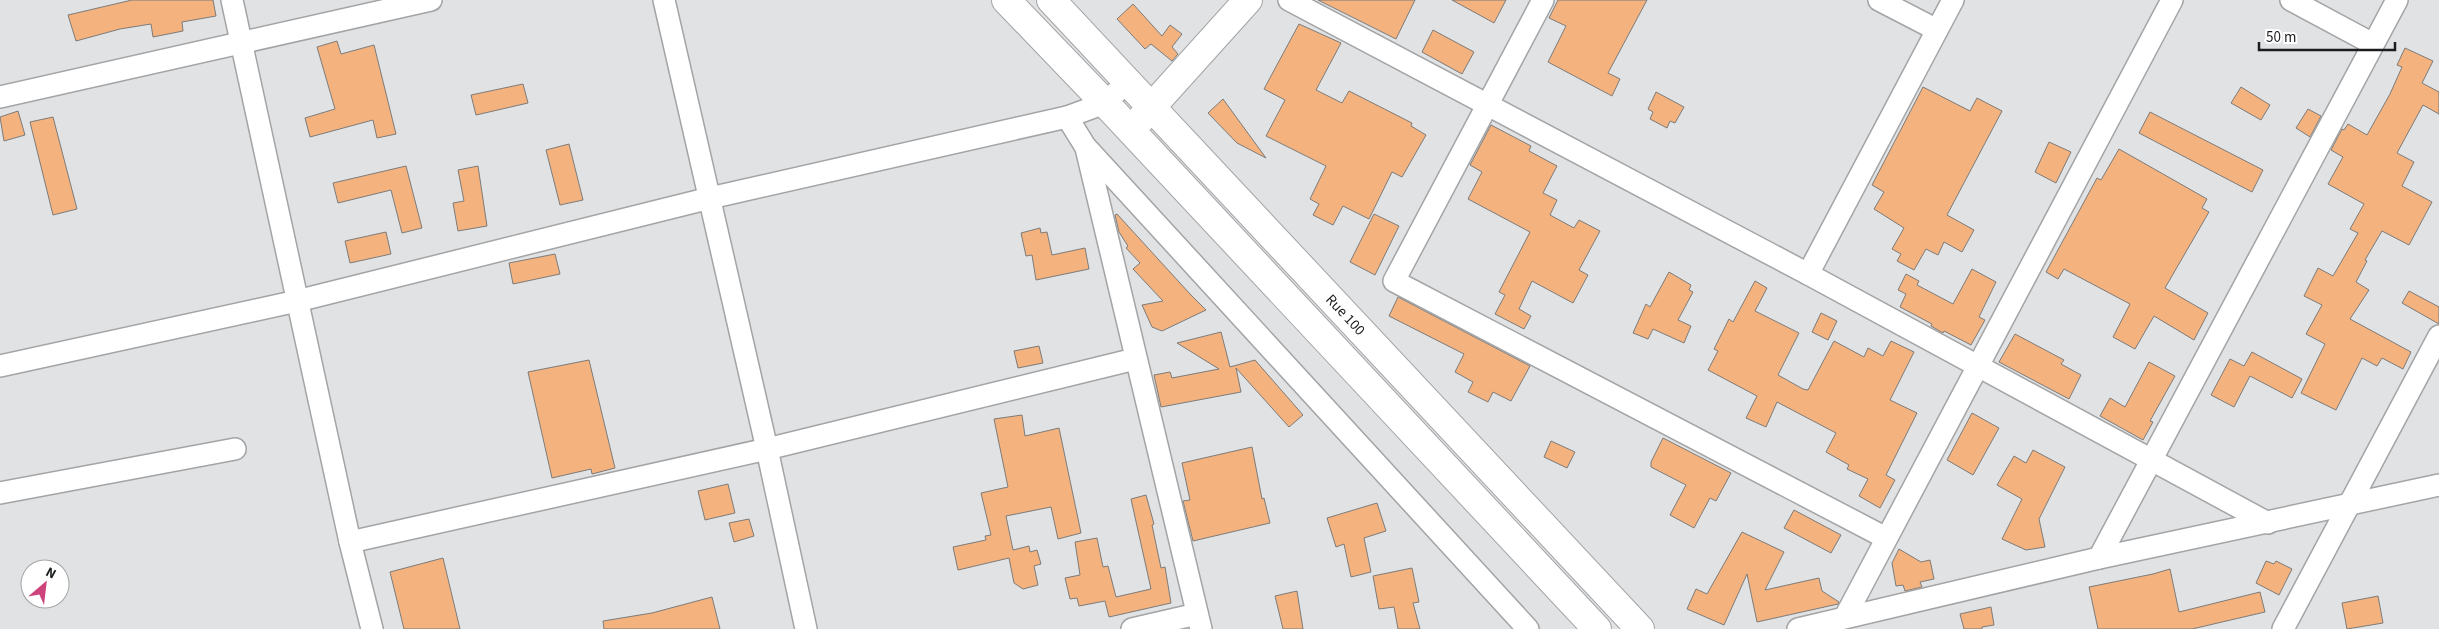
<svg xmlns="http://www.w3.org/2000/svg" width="2439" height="629" viewBox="0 0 2439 629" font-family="'Source Sans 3',sans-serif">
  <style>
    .building { fill: #f4b27f; stroke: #7d7b79 }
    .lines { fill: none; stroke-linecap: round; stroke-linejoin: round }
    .street-casing { stroke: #a3a4a6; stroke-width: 24 }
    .secondary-casing { stroke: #a3a4a6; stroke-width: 30 }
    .street { stroke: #fff; stroke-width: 21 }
    .secondary { stroke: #fff; stroke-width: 28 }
    .labels { text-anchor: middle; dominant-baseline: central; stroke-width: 4; stroke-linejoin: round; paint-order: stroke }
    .street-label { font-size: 15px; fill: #1c1d1e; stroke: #fff }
  </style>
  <rect width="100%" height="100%" fill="#e0e2e4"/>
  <g class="building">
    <polygon points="132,0 213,0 216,16 182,22 183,31 153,37 151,24 120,29 76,41 68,15"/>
    <polygon points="1318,0 1415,0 1396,39"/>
    <polygon points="1452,0 1506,0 1494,23"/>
    <polygon points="1558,0 1647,0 1608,73 1620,79 1612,96 1548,62 1566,26 1549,18"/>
    <polygon points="1133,4 1162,36 1170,25 1182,34 1172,47 1178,54 1172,61 1151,44 1145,49 1117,19"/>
    <polygon points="1299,24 1341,43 1316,90 1342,103 1349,91 1412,123 1411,126 1426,135 1402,177 1392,172 1369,219 1343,206 1333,225 1313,215 1319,204 1310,199 1326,166 1266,136 1285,100 1264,89"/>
    <polygon points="1433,30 1474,52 1462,74 1422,52"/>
    <polygon points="337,41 341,54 374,45 396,134 377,138 373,120 310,137 305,118 335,109 317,47"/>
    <polygon points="2405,48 2433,61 2422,83 2439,92 2439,114 2423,105 2397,153 2414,162 2402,186 2432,202 2409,245 2382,231 2365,260 2367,261 2356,282 2369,290 2350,319 2411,352 2403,369 2382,358 2377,366 2362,358 2336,410 2301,393 2325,344 2306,334 2322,305 2304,296 2318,268 2333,276 2358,233 2350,229 2364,204 2328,184 2343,157 2331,150 2342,129 2344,130 2348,124 2367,135 2390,94 2402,67 2397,65"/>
    <polygon points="523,84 528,103 476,115 471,95"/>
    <polygon points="1923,87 1970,111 1977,98 2002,111 1947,215 1974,230 1962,252 1944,242 1938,255 1926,249 1914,270 1897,261 1901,254 1892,249 1904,228 1874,209 1884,192 1872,185"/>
    <polygon points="2241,87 2270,105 2261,120 2231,103"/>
    <polygon points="1656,92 1684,107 1675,123 1670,121 1667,128 1650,119 1653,112 1648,109"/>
    <polygon points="1223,99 1266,158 1237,143 1208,113"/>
    <polygon points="2308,109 2321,116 2310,137 2296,128"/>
    <polygon points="18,111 25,135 4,141 0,117"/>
    <polygon points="2150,112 2263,170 2252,192 2139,133"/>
    <polygon points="53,117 77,209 53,215 30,122"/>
    <polygon points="1491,125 1531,146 1529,151 1557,166 1543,193 1557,200 1550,215 1574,228 1579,220 1600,231 1579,270 1588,275 1573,303 1532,281 1519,309 1531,316 1524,329 1495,314 1505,295 1499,292 1530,232 1468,199 1482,172 1470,165"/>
    <polygon points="2049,142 2071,152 2056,183 2035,172"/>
    <polygon points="569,144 583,200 560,205 546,150"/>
    <polygon points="2119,149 2207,199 2202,208 2209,212 2165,288 2208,313 2194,340 2154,316 2135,349 2113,337 2130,304 2064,269 2058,279 2046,272 2097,178 2101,180"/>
    <polygon points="406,166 422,228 402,233 391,190 338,203 333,183"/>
    <polygon points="478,166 487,226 458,231 453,203 464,201 458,170"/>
    <polygon points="1117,214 1190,294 1206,310 1162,331 1152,327 1142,305 1163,301 1133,269 1140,263 1126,248 1128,246 1119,232 1115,215"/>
    <polygon points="1374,214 1399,226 1375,275 1350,262"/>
    <polygon points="1040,228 1041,233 1047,232 1052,255 1085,248 1089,269 1036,280 1032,255 1026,256 1021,233"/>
    <polygon points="386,232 391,254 350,263 345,241"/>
    <polygon points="555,254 560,274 513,284 509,263"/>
    <polygon points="1972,269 1996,282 1979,317 1985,320 1971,345 1944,331 1943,333 1931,326 1932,324 1900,307 1906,294 1898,290 1906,274 1919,281 1917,285 1953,304"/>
    <polygon points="1669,272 1691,285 1689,290 1693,292 1678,320 1691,326 1684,343 1653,329 1648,339 1633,333 1646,304 1650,307"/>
    <polygon points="1755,281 1767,288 1755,311 1799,333 1778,375 1803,389 1808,390 1834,341 1864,357 1868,348 1883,356 1891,341 1914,352 1890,400 1917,413 1886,475 1895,480 1880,508 1859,496 1868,479 1847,469 1849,465 1826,452 1836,433 1777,402 1766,427 1746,418 1757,396 1708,370 1718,351 1714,349 1729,319 1733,322"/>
    <polygon points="2409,291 2439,307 2439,324 2402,303"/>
    <polygon points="1398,297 1530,366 1511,401 1493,392 1488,402 1468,392 1473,382 1455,372 1464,354 1389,316"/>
    <polygon points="1821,313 1837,321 1828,340 1812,332"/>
    <polygon points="1221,332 1230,367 1255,360 1303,415 1289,427 1236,368 1241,392 1161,407 1154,375 1170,372 1172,378 1219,369 1177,343"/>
    <polygon points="2015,334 2064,360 2061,364 2081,375 2069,399 1999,362"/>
    <polygon points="1039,346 1043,363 1018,368 1014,351"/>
    <polygon points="2252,352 2302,379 2292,398 2250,376 2234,407 2211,395 2230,359 2244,366"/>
    <polygon points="589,360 615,468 592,474 591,469 552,478 528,372"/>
    <polygon points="2149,362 2175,376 2150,421 2153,422 2143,440 2100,416 2110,398 2125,407"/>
    <polygon points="1972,413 1999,428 1973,475 1947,460"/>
    <polygon points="1022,415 1025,436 1059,428 1081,533 1058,539 1051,507 1006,516 1013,550 1029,546 1030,552 1037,550 1041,564 1034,566 1038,585 1023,589 1014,583 1009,558 958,570 953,547 986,540 985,536 991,535 981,493 1008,487 994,419"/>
    <polygon points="1663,438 1731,473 1716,501 1710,498 1694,528 1670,515 1686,485 1651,467 1651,462"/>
    <polygon points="1551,441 1575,452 1567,468 1544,457"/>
    <polygon points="1252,447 1262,499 1264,498 1270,523 1193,541 1183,501 1190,500 1182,463"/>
    <polygon points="2033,450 2065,467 2039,519 2045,547 2026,550 2002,539 2022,499 1997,485 2014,456 2026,463"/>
    <polygon points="728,484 735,513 705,520 698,491"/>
    <polygon points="1146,495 1154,524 1152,525 1161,568 1165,567 1171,603 1109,617 1105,601 1079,606 1077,598 1070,599 1065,578 1080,575 1075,542 1097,538 1103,567 1108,566 1116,597 1151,589 1131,499"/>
    <polygon points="1377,503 1386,531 1364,538 1371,572 1351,577 1344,544 1336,547 1327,518"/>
    <polygon points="1794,510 1841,535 1831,553 1784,528"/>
    <polygon points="749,519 754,536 734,542 729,523"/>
    <polygon points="1742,532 1784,552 1765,590 1819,578 1822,591 1839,602 1838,604 1757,622 1747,574 1724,625 1687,609 1696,589 1707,594"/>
    <polygon points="1899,549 1921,562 1930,560 1934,579 1920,582 1922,587 1905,591 1903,585 1896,586 1892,563"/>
    <polygon points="443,558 460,629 404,629 390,572"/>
    <polygon points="2266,561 2274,564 2276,561 2292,569 2279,595 2256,583"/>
    <polygon points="1412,568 1419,602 1413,603 1420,629 1398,629 1394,607 1379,609 1373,576"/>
    <polygon points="2170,569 2179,612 2260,592 2265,612 2192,629 2098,629 2089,587 2153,574"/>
    <polygon points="1297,591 1303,629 1283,629 1275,596"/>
    <polygon points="2378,596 2383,623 2347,629 2342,603"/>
    <polygon points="712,597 720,629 604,629 603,621 652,613"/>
    <polygon points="1991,607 1994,625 1982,627 1982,629 1964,629 1960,614"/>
  </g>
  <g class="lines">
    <defs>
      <g id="street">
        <polyline points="232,0 350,542 372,629"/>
        <polyline points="664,0 767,449 806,629"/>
        <polyline points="1289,0 1808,274 2268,523"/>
        <polyline points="1543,0 1394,281 1886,538"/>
        <polyline points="1879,0 1937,30"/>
        <polyline points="2291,0 2373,44"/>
        <polyline points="0,97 431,0"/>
        <polyline points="1067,117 1085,146 1528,629"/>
        <polyline points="1086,148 1201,629"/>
        <polyline points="1808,274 1953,0"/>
        <polyline points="0,366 297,301 710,198 1067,117 1105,103 1128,81"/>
        <polyline points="0,493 235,449"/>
        <polyline points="350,542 767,449 1135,359"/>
        <polyline points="2099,558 2397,0"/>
        <polyline points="1845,617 2172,0"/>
        <polyline points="1132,629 1197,614"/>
        <polyline points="1798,629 2099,558 2439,485"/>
        <polyline points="2283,629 2439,336"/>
      </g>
      <g id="secondary">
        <polyline points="1006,0 1105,103 1597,629"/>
        <path id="s1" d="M1051,0L1640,629"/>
        <polyline points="1139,121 1248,0"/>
      </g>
    </defs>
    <use href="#street" class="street-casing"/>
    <use href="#secondary" class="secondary-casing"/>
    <use href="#street" class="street"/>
    <use href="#secondary" class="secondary"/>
  </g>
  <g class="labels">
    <g class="street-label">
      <text stroke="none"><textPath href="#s1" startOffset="431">Rue 100</textPath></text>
    </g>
  </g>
  <g transform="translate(45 584) rotate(28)"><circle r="24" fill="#ffffff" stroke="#a4a5a5"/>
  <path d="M0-4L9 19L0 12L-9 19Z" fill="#cd437b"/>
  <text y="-8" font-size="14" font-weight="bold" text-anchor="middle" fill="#1c1d1e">N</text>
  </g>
  <path d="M2259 42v8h136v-8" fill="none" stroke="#1c1d1e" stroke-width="2.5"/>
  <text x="2266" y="42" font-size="15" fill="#1c1d1e" stroke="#ffffff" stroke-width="4" paint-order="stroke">50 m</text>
</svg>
